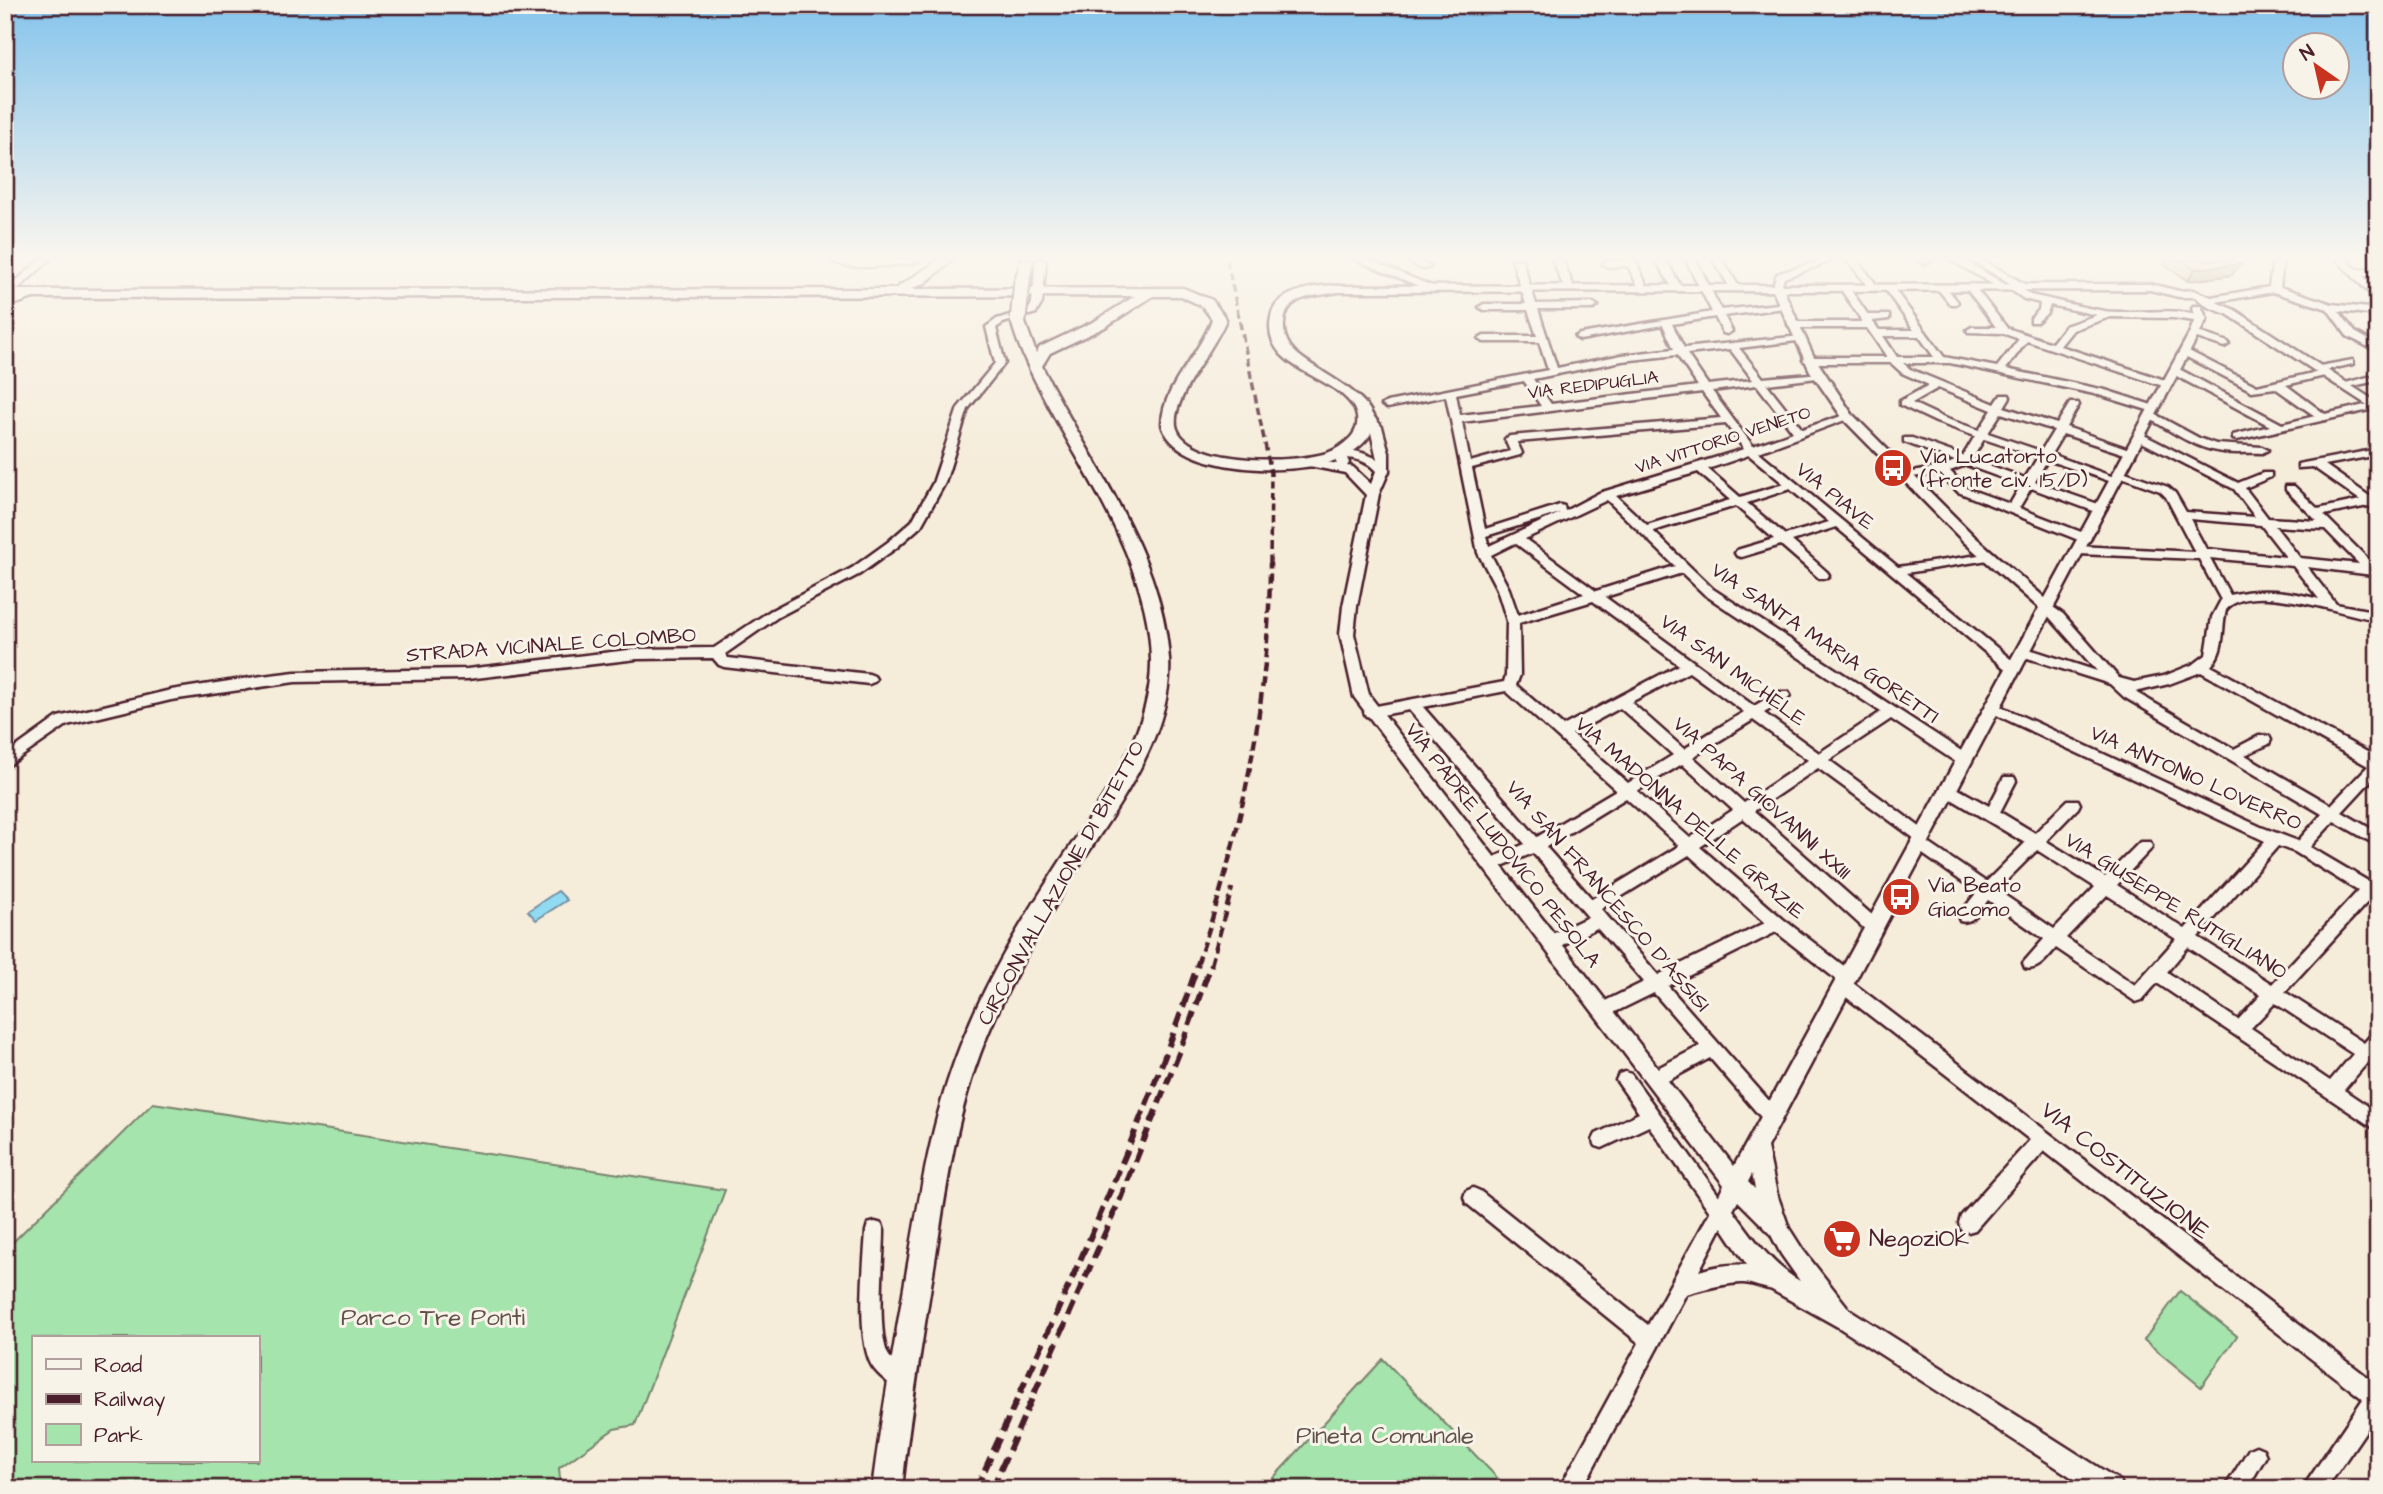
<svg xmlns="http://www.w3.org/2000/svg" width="2383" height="1494" viewBox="0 0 2383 1494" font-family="'Architects Daughter',sans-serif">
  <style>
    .green { fill: #a5e4ac; stroke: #78826c; stroke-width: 2; fill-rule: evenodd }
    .water { fill: #91dbf2; stroke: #7590a2; stroke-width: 2 }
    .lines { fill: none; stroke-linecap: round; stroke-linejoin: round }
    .minor-casing { stroke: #4a1f2b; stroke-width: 5 }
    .tertiary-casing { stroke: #4a1f2b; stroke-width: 5 }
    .secondary-casing { stroke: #4a1f2b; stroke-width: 5 }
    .minor { fill: #f7f3e8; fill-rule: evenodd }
    .tertiary { fill: #f7f3e8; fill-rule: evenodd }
    .secondary { fill: #f7f3e8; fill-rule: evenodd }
    .rail-far2 { stroke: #4a1f2b; stroke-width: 3.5; stroke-dasharray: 8 4.5; stroke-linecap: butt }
    .rail-far1 { stroke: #4a1f2b; stroke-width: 4.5; stroke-dasharray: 10 5; stroke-linecap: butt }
    .rail { stroke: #4a1f2b; stroke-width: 6; stroke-dasharray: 14 7; stroke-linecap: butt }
    .secondary-bridge-casing { stroke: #4a1f2b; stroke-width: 19; stroke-linecap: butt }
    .secondary-bridge { stroke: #f7f3e8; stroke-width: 15 }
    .wall { fill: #ceb38a; stroke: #4a1f2b; stroke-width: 2 }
    .shaded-wall { fill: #a79271; stroke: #4a1f2b; stroke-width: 2 }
    .building { fill: #efd0a1; stroke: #4a1f2b; stroke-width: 2 }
    .labels { text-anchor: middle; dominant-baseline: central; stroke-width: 6; stroke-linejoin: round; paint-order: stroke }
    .far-street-label { font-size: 18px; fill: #4a1f2b; stroke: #f7f3e8 }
    .poi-label { font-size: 21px; fill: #4a1f2b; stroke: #f7f3e8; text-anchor: start }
    .street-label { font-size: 21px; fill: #4a1f2b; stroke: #f7f3e8 }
    .near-street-label { font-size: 24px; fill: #4a1f2b; stroke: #f7f3e8 }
    .near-poi-label { font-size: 24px; fill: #4a1f2b; stroke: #f7f3e8; text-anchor: start }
    .near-park-label { font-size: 24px; fill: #61504b; stroke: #f7f3e8 }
  </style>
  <rect width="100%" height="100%" fill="#f5ecda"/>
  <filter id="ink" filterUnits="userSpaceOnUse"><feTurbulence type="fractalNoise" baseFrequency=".0143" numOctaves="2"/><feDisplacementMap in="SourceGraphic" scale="14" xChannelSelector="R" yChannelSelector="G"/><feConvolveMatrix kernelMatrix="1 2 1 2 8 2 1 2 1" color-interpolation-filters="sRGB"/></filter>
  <g filter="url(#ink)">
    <g class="green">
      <path d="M153,1103L725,1190L635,1425L614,1429L559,1468L561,1489H5V1250ZM33,1338H257V1461H33Z"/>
      <polygon points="2180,1291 2237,1336 2201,1387 2144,1340"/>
      <polygon points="1383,1359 1508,1489 1263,1489"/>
    </g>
    <polygon class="water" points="558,891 567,900 536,920 528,911"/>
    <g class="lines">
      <defs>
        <g id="minor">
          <polygon points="40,260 50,260 10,296 5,296 5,291"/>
          <path d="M830,260H919L914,263C891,265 850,272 830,260Z"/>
          <polygon points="1036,260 1046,260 1042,303 1036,313 1003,323 996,328 1005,363 968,409 945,483 921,526 896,548 860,574 778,617 725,654 728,658 869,674 874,676 876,679 874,682 869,684 724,667 719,665 713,658 637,659 467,679 295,682 171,700 67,725 5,768 5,755 58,717 171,690 262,676 295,672 467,669 637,649 714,648 770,611 852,568 888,542 912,521 933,483 958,408 995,363 986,327 997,319 1029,309 1032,303"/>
          <polygon points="1356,260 1369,260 1439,289 1431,291"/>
          <polygon points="1404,260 1417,260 1431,267 1423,269"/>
          <path d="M1512,260H1522L1536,304L1593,303L1598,306L1593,309H1538L1557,368L1622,355L1674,349L1663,325L1580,340L1575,337L1580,334L1712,312L1686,260H1696L1721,310L1787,303V307L1784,308L1724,316L1732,331L1727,334L1723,333L1715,317L1672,324L1684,348L1801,336V340L1797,341L1739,348L1763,378L1821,373V377L1817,378L1767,384L1802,429L1848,414L1853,417L1759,452L1898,567L1992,553L1994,556L1988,560L1906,573L2019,666L2021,669L2019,672H2009L1836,527L1792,541L1827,572L1829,575L1827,578H1819L1781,545L1741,557L1737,556L1735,553L1737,550L1774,539L1736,506L1653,531L1713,589L1969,756L1971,760L1969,764H1959L1891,719L1829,760L1928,833L1930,837L1927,842L1986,882L2025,843L1943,794L1941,790L1943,786H1953L1989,806L2004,777H2014L2016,781L2000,812L2035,833L2068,800H2078L2080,804L2078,808L2046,841L2105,877L2140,842H2150L2152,846L2150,850L2117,885L2185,929L2265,841L1988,711L1986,708L1993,703L1998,705L2261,827L2298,841L2322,814L2124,697L2110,684L2018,655L2016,652L2023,647L2097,671L2043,610L2041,607L2043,604L2047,603L2063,614L2119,678L2134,682L2164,676L2194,664L2206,655L2212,617L2221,600L2199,559L2078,554L2072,550L2078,546L2195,552L2166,497L2160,491L2116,475V471L2120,470L2168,487L2175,493L2186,512L2255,517L2234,489L2136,439V435H2144L2238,483L2263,473H2271V477L2245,488L2268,518L2317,521L2286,490V486H2294L2318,509L2360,500L2313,467L2298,468V464L2378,449V455L2325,465L2372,498H2378V512L2368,506L2324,515L2377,568L2378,573L2373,575L2307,567L2336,604L2378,612V620C2344,616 2250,579 2226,610C2221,630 2226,649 2211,666L2378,758V773L2342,812L2378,833V846L2334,821L2310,847L2378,887V901L2371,898L2285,992L2364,1043L2372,1034L2378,1032V1069L2367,1063L2344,1090L2378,1113V1131L2157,983L2142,1000L2136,1002L2056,948C2048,957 2038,972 2025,968L2023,963L2044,939L1988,900C1981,909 1973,925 1960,921L1958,916L1977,892L1914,848L1912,844L1915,839L1818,768L1754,811L1880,922L1882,927L1880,932L1874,934L1868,932L1743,818L1700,847L1783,919L1853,973L1855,978L1853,983L2378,1385V1413L2326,1489H2302L2363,1399L2044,1151L1975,1230L1968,1232L1961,1230L1959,1223L1961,1216L2030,1140L1837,990L1835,985L1837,980L1776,932L1668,986L1778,1111L1781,1117L1778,1123L1772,1125L1766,1123L1710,1058L1662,1084L1656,1086L1650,1084L1647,1078L1650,1072L1700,1046L1654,993L1609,1015L1603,1017L1597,1015L1595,1010L1597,1005L1644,982L1597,928L1556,948L1550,950L1544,948L1542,943L1544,938L1588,917L1533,853L1495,869L1490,871L1485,869L1482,865L1485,861L1525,844L1409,710L1371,717L1366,716L1364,712L1366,708L1371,707L1504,682L1506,675L1507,621L1497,589L1478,553L1446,396L1387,408L1382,405L1387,402L1548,370L1539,342H1484L1479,339L1484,336H1537L1528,310H1484L1479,307L1484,304H1526ZM1730,349L1753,380L1708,385L1687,354ZM1677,355L1698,386L1551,404L1533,379L1622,361ZM1524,381L1541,406L1460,415L1456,394ZM1757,385L1793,432L1753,446L1712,391ZM1702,392L1721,418L1510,436L1505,439L1510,451L1470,462L1462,422ZM1726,424L1744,449L1599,493L1565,511L1564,506L1560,505L1485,529L1472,468L1520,455L1522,453L1517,442ZM1749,455L1784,484L1740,497L1708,469ZM1698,472L1730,500L1647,525L1616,496ZM1790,489L1829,522L1785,535L1747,503ZM1607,500L1675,566L1596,591L1525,539ZM1560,513L1489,546L1486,536ZM2190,519L2261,525L2286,557L2206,549ZM2275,526L2325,529L2359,564L2300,558ZM1515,543L1584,594L1518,615L1509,589L1491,555ZM2210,558L2293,566L2319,599C2289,591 2261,587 2230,595ZM1682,573L1705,595L1881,712L1819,753L1764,713L1788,698L1790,695L1788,692H1778L1754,706L1605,597ZM1593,601L1679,665L1563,726L1516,685L1520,675L1519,623ZM1689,672L1744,712L1684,749L1631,702ZM2201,672L2368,766L2331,805L2245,755L2269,744L2271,740L2269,736H2259L2234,749L2135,692L2169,684ZM1506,691L1616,790L1537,837L1423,707ZM1620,708L1673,755L1628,783L1572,734ZM1753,720L1808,760L1744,803L1693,757ZM1682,764L1733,810L1690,838L1637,791ZM1626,798L1679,846L1592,899L1546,847ZM2278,846L2295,852L2358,891L2272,984L2198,937ZM2037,850L2095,887L2054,929L1997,890ZM1689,855L1765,923L1658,975L1601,909ZM2107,895L2176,939L2135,985L2066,938ZM2188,947L2261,995L2238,1020L2167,972ZM2275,1003L2353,1054L2330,1081L2251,1028Z"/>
          <polygon points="1553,260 1563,260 1574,288 1572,290 1564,288"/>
          <polygon points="1635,260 1648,288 1646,290 1640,290 1628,266 1608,267 1603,264 1608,261"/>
          <polygon points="1656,260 1666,260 1681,287 1679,289 1673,289"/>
          <polygon points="1713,260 1723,260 1739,287 1737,289 1731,289"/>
          <polygon points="1821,260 1835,260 1784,278 1780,290 1772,288 1777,274"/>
          <polygon points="1847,260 1857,260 1879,288 1877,290 1871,290"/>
          <polygon points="1919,260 1933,260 1923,264"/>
          <path d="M1951,260H1963L2008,286L2011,284L1971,260H1983L2026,285V289L2023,290L2030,295C2055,300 2080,307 2104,311C2131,315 2185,305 2206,319L2201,322L2173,318L2110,317L2073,330L2060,346L2171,382V386H2163L2027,341L2006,369L2105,390L2158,407V411L2154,412L2099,395L1950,363H1903L1910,369L1995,404L2001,395H2009L2010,397L2004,407L2057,424L2070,403H2078L2079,405L2066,427L2135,451V455L2131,456L2063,434L2051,454L2122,480L2120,482H2112L2047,460L2035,482L2104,506L2106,509L2100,513L2096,512L2031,488L2019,508L2089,535L2091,538L2089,541H2081L1958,492L1940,474L1901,478V474L1940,467L1955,461L1904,442V438H1912L1963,456L1975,436L1936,422L1900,405V401L1929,385L1902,373L1891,363H1808L1803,360L1808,357H1887L1867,328H1793L1788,325L1793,322H1863L1840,288L1845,285L1848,286L1868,315H1889V319L1872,321L1879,330H1914L1884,288L1892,286L1944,357L1997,367L2019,339L2002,333L1968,332L1967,330L1972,327H1996L1966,288L1968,286H1974L2007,328L2052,343L2065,326L2097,315L2050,305L2047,313L2037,322H2031V318L2039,310L2040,303L2024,299L2008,288L2001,289ZM1883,336H1919L1934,357H1897ZM1938,388L1992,410L1979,430L1944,418L1912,403ZM2001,413L2054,430L2041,451L1988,433ZM1984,439L2038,457L2025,478L1972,459ZM1966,465L2021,485L2010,504L1966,488L1950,471Z"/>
          <path d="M2337,260H2347C2361,274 2361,270 2378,265V271L2371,276H2363L2378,291V299L2374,298Z"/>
          <polygon points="1939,286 1945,286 1958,302 1956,304 1950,304 1937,288"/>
          <polygon points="36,291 39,292 39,296 5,308 5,302"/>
          <polygon points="2328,305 2334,305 2355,332 2378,345 2378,352 2347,336 2326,307"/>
          <polygon points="2195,331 2228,342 2229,344 2224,347 2191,336 2190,334"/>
          <polygon points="2185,349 2257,386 2317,372 2313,369 2314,367 2353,360 2353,364 2326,370 2330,373 2329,375 2286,385 2325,414 2378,402 2378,408 2237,440 2233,439 2233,435 2270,426 2171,373 2171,369 2179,369 2282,424 2315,416 2275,388 2252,391 2181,354 2180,352"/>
          <polygon points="2368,377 2372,378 2372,382 2343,388 2338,385"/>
          <path d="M2151,412L2199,438L2216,444L2262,447L2268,450L2262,453C2249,452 2236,454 2223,452C2195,449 2171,431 2147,417V413Z"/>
          <path d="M1625,1072L1631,1074L1730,1211L1699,1271C1728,1262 1755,1262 1784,1274L1787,1281L1784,1288C1770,1294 1755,1282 1741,1283C1722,1284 1704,1289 1686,1294L1582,1489H1559L1639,1343L1466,1203L1464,1197L1466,1191L1473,1188L1480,1191L1648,1325L1710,1212L1649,1126L1602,1148L1596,1146L1593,1140L1596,1134L1639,1113L1616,1080L1619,1074Z"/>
          <path d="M875,1222L882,1224L884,1231C884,1258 876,1335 889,1356C896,1366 906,1369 911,1380L908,1387L901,1390C891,1386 878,1375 872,1366C856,1338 864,1264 866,1231L868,1224Z"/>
          <polygon points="2256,1446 2263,1449 2266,1456 2247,1489 2224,1489 2249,1449"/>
        </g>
        <path id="tertiary" d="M2273,260H2283L2280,287L2332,304L2378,309V315L2331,310L2273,292L2216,302L2235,310L2378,403V412L2227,314L2208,307L2195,297H2179L2150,290L1784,291L1813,355L1852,414L1974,536L2045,598L2189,334L2195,319L2192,308L2193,306H2201L2207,319L1767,1147L1777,1194L1789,1228L1803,1250L1849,1309L2120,1481L2124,1489H2090L1838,1327L1772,1290L1747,1265L1711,1211L1724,1185L1354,697L1340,634L1343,606L1366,495L1345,473L1304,465L1302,462L1308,458L1337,464L1332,454C1343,446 1364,452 1377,459L1370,428L1357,411L1359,408H1367L1382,427L1389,453V471L1379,494L1357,606L1354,634L1369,695L1734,1166L2039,608L1964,542L1844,420L1810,371L1773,291L1333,292L1328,289L1333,286L2150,284L2179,291L2193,290L2211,297L2269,287ZM1347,458C1359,459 1368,462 1376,471L1371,484L1353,467L1347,466L1349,463ZM1752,1174L1755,1189L1748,1182ZM1738,1201L1770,1233L1781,1254L1800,1281C1771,1265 1752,1236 1733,1210Z"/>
        <g id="secondary">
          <path d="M939,260H953L925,283L911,289L1183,288L1212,300L1226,319C1217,346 1167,403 1177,429C1192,466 1296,463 1327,453C1335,450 1343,445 1349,439C1359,430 1360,416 1352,405C1330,373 1261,369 1271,317C1273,304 1284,296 1296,292C1308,288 1325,284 1338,286V292C1316,297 1286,294 1284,323C1283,334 1287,344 1295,352C1320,377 1419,410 1349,454C1312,477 1195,476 1168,437C1165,432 1162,429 1162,423C1163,385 1200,355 1212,319L1202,306L1181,296H1153L1105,327L1050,353L1042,366C1088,460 1162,550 1169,659C1174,738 1109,818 1069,882C1036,937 1003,993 980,1054C955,1121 946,1191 935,1261C923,1337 910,1412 902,1489H872C882,1411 896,1335 909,1258C922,1181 935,1104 966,1032C989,975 1021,923 1054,871C1094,808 1151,741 1151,662C1151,575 1096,492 1055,418C1038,386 1020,355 1011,320L1018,316L1023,317L1036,353L1040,347L1095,321L1135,296L5,298V290L895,289Z"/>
          <polygon points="1021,260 1033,260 1029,282 1022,286 1015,282"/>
        </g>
      </defs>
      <use href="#minor" class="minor-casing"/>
      <use href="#tertiary" class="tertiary-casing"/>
      <use href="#secondary" class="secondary-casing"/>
      <use href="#minor" class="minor"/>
      <use href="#tertiary" class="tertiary"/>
      <use href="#secondary" class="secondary"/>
      <polyline class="rail-far2" points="1227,260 1271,473 1270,564"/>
      <g class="rail-far1">
        <path d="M1197,965C1241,837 1270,699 1270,563"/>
        <polyline points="1211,965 1232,888"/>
      </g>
      <g class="rail">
        <path d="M976,1489C1055,1316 1137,1144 1198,964"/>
        <polyline points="992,1489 1121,1197 1181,1048 1211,964"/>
      </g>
      <defs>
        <polyline id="secondary-bridge" points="1018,320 1022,282"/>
      </defs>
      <use href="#secondary-bridge" class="secondary-bridge-casing"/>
      <use href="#secondary-bridge" class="secondary-bridge"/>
    </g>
    <polygon class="wall" points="2167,260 2233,260 2232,275 2188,281 2164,265"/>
    <polygon class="shaded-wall" points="2240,264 2232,275 2188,281 2195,269"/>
    <polygon class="building" points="2181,260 2233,260 2240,264 2195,269"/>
  </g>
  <linearGradient id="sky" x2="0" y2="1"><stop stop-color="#85c4ec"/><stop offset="0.55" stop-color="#faf6ee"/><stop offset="1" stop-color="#faf6ee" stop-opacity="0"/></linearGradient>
  <rect width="2383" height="469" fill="url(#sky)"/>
  <defs>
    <symbol id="bus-disc" viewBox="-11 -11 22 22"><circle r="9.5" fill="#c8321e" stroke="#f7f3e8"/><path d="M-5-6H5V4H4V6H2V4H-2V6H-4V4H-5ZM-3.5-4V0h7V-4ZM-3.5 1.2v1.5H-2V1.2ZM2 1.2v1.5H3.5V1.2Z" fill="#fff"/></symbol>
    <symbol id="supermarket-disc" viewBox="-11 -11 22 22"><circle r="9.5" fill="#c8321e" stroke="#f7f3e8"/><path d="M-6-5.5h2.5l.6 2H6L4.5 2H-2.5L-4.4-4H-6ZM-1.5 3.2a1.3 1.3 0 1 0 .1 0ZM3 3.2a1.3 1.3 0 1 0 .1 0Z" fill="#fff"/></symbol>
  </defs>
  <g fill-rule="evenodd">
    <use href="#bus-disc" x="1871" y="446" width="44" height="44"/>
    <use href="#bus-disc" x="1879" y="875" width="44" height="44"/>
    <use href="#supermarket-disc" x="1820" y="1217" width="44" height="44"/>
  </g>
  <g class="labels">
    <g class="far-street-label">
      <text transform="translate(1593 385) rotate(-7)">VIA REDIPUGLIA</text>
      <text transform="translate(1723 440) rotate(-18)">VIA VITTORIO VENETO</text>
    </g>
    <g class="poi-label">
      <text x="1920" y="456">Via Lucatorto<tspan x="1920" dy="24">(fronte civ. 15/D)</tspan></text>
      <text x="1928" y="885">Via Beato<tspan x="1928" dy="24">Giacomo</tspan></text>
    </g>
    <g class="street-label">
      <text transform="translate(1835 496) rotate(39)">VIA PIAVE</text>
      <text transform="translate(1825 643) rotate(34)">VIA SANTA MARIA GORETTI</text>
      <text transform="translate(551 645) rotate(-4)">STRADA VICINALE COLOMBO</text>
      <text transform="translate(1733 670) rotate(36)">VIA SAN MICHELE</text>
      <text transform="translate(2196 778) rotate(24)">VIA ANTONIO LOVERRO</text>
      <text transform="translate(1762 798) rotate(42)">VIA PAPA GIOVANNI XXIII</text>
      <text transform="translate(1690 818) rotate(41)">VIA MADONNA DELLE GRAZIE</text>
      <text transform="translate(1503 845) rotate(52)">VIA PADRE LUDOVICO PESOLA</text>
      <text transform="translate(1061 883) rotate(-61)">CIRCONVALLAZIONE DI BITETTO</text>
      <text transform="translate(1608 896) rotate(49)">VIA SAN FRANCESCO D'ASSISI</text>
      <text transform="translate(2176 906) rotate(32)">VIA GIUSEPPE RUTIGLIANO</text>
    </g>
    <g class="near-street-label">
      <text transform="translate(2125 1171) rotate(38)">VIA COSTITUZIONE</text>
    </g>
    <g class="near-poi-label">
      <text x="1869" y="1239">NegoziOk</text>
    </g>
    <g class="near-park-label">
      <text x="433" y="1318">Parco Tre Ponti</text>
      <text x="1385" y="1436">Pineta Comunale</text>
    </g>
  </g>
  <rect width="2383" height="1494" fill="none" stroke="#f7f3e8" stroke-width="28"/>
  <rect x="14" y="14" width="2355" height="1466" fill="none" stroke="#4a1f2b" stroke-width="2.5" filter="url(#ink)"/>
  <rect x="32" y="1336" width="228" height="126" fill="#f7f3e8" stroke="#b29e9c" stroke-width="2"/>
  <rect x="46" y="1359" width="35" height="10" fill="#f7f3e8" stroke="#b29e9c" stroke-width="2"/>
  <text x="94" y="1372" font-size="21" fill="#4a1f2b">Road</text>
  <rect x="46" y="1394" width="35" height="10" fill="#4a1f2b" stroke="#b29e9c" stroke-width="2"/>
  <text x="94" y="1406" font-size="21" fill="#4a1f2b">Railway</text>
  <rect x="46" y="1424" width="35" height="21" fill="#a5e4ac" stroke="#b29e9c" stroke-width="2"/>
  <text x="94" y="1442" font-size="21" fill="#4a1f2b">Park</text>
  <g transform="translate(2316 66) rotate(326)"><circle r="33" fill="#f7f3e8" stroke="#b29e9c" stroke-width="2"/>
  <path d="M0-5L12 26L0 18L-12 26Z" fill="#c8321e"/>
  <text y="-10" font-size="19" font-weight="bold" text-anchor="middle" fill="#4a1f2b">N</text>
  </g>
</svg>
